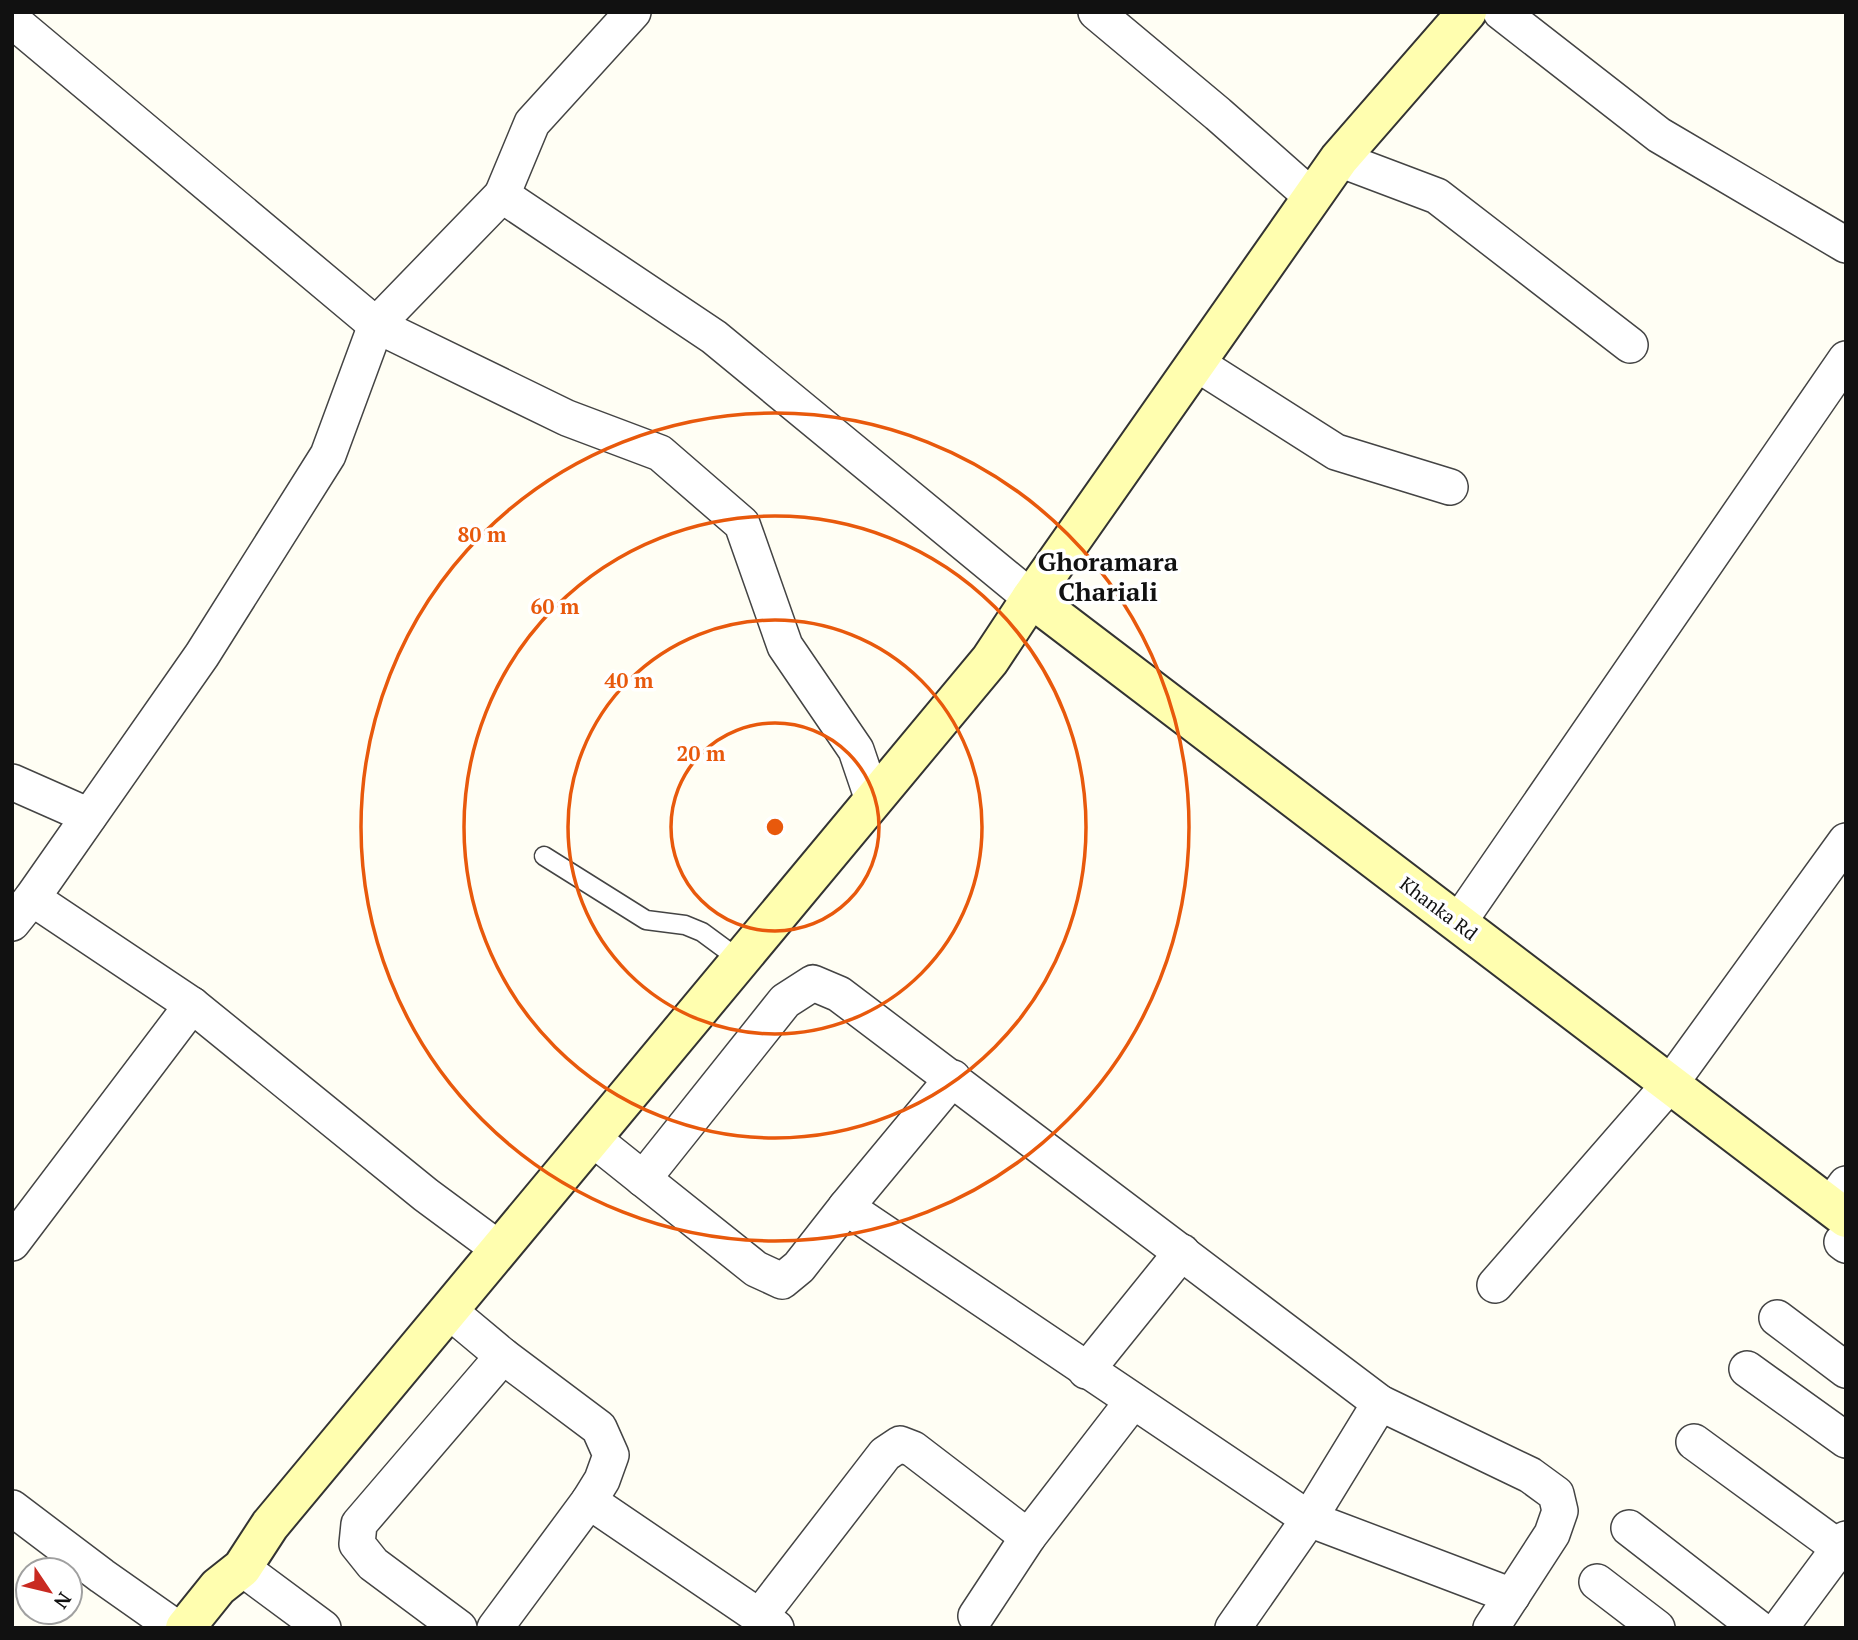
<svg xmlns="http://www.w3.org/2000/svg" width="1858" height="1640" viewBox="0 0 1858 1640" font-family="'PT Serif',serif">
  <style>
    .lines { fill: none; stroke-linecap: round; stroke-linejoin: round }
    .lane-casing { stroke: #444; stroke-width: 21 }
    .street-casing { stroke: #444; stroke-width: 38 }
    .secondary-casing { stroke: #333; stroke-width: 42 }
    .lane { stroke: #fff; stroke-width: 18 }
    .street { stroke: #fff; stroke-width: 35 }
    .secondary { stroke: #fffeaf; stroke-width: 38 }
    .ring { fill: none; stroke: #e8590c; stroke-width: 3.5 }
    .labels { text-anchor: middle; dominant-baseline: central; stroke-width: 7; stroke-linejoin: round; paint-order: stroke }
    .street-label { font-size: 19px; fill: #111; stroke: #fff }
    .district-label { font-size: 26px; font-weight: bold; fill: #111; stroke: #fff }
    .centre { fill: #e8590c; stroke: #fff; stroke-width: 3.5 }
    .ring-label { font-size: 21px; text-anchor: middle; font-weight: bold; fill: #e8590c; stroke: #fff; stroke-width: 7; stroke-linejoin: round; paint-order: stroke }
  </style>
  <rect width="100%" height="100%" fill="#fffef4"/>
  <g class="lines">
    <defs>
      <polyline id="lane" points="544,856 646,920 685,925 702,932 740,960"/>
      <g id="street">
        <polyline points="1096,12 1218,114 1312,197"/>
        <polyline points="1501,12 1659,135 1846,245"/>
        <polyline points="12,20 376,325 502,195 714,337 1031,598"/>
        <polyline points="1339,159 1437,196 1630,345"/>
        <polyline points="502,195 532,123 633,12"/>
        <polyline points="1196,363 1336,452 1450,487"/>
        <polyline points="12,782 89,816"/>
        <polyline points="12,923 32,898"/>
        <polyline points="1458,923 1846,359"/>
        <polyline points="592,1138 756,1269 782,1281 799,1267 846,1207 1309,1519 1512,1596"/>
        <polyline points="643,1179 785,1001 813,983 839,994 1380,1403 1530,1475 1556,1494 1560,1511 1552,1534 1491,1628"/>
        <polyline points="1830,1206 1846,1184"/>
        <polyline points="846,1207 953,1078"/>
        <polyline points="1842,1242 1846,1245"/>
        <polyline points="12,1243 192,1005"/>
        <polyline points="499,1249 426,1195 192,1005 32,898 202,655 328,455 376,325 567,418 660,453 742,524 785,646 856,750 873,800"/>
        <polyline points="1495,1285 1670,1084 1846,841"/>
        <polyline points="448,1310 503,1356 599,1428 611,1455 602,1480 589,1501 776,1628"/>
        <polyline points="1777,1318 1846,1370"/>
        <polyline points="1747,1369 1846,1440"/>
        <polyline points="1086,1371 1182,1252"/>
        <polyline points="1694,1442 1846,1553"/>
        <polyline points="12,1508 102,1576 176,1628"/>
        <polyline points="1629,1528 1758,1628"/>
        <polyline points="242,1568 323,1628"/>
        <polyline points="1597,1582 1657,1628"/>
        <polyline points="760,1616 885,1454 900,1444 913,1449 1028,1537 1133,1401"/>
        <polyline points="976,1616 1028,1537"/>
        <polyline points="459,1628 373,1564 357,1544 359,1524 503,1356"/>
        <polyline points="495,1628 589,1501"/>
        <polyline points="1233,1628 1309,1519 1380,1403"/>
        <polyline points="1780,1628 1846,1539"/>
      </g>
      <g id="secondary">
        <polyline points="1031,598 1846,1218"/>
        <polyline points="185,1628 218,1587 242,1568 270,1525 990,660 1031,598 1339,159 1467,12"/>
      </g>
    </defs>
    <use href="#lane" class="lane-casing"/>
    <use href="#street" class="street-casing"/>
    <use href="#secondary" class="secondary-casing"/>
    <use href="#lane" class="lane"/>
    <use href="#street" class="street"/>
    <use href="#secondary" class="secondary"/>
  </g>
  <g class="ring">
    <circle cx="775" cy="827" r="104"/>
    <circle cx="775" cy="827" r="207"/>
    <circle cx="775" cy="827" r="311"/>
    <circle cx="775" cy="827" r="414"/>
  </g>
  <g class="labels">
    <g class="street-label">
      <text transform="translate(1439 908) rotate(37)">Khanka Rd</text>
    </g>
    <g class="district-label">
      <text x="1108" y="561">Ghoramara<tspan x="1108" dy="30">Chariali</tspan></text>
    </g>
  </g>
  <circle cx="775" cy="827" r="10" class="centre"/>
  <g class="ring-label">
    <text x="482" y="542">80 m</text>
    <text x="555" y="614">60 m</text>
    <text x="629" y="688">40 m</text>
    <text x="701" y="761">20 m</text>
  </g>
  <rect width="1858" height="1640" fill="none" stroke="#111111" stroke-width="28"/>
  <g transform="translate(49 1591) rotate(125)"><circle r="33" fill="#ffffff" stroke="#a0a0a0" stroke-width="2"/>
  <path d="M0-5L12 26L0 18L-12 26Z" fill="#c92a21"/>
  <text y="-10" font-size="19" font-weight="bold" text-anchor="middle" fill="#111111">N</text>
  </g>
</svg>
